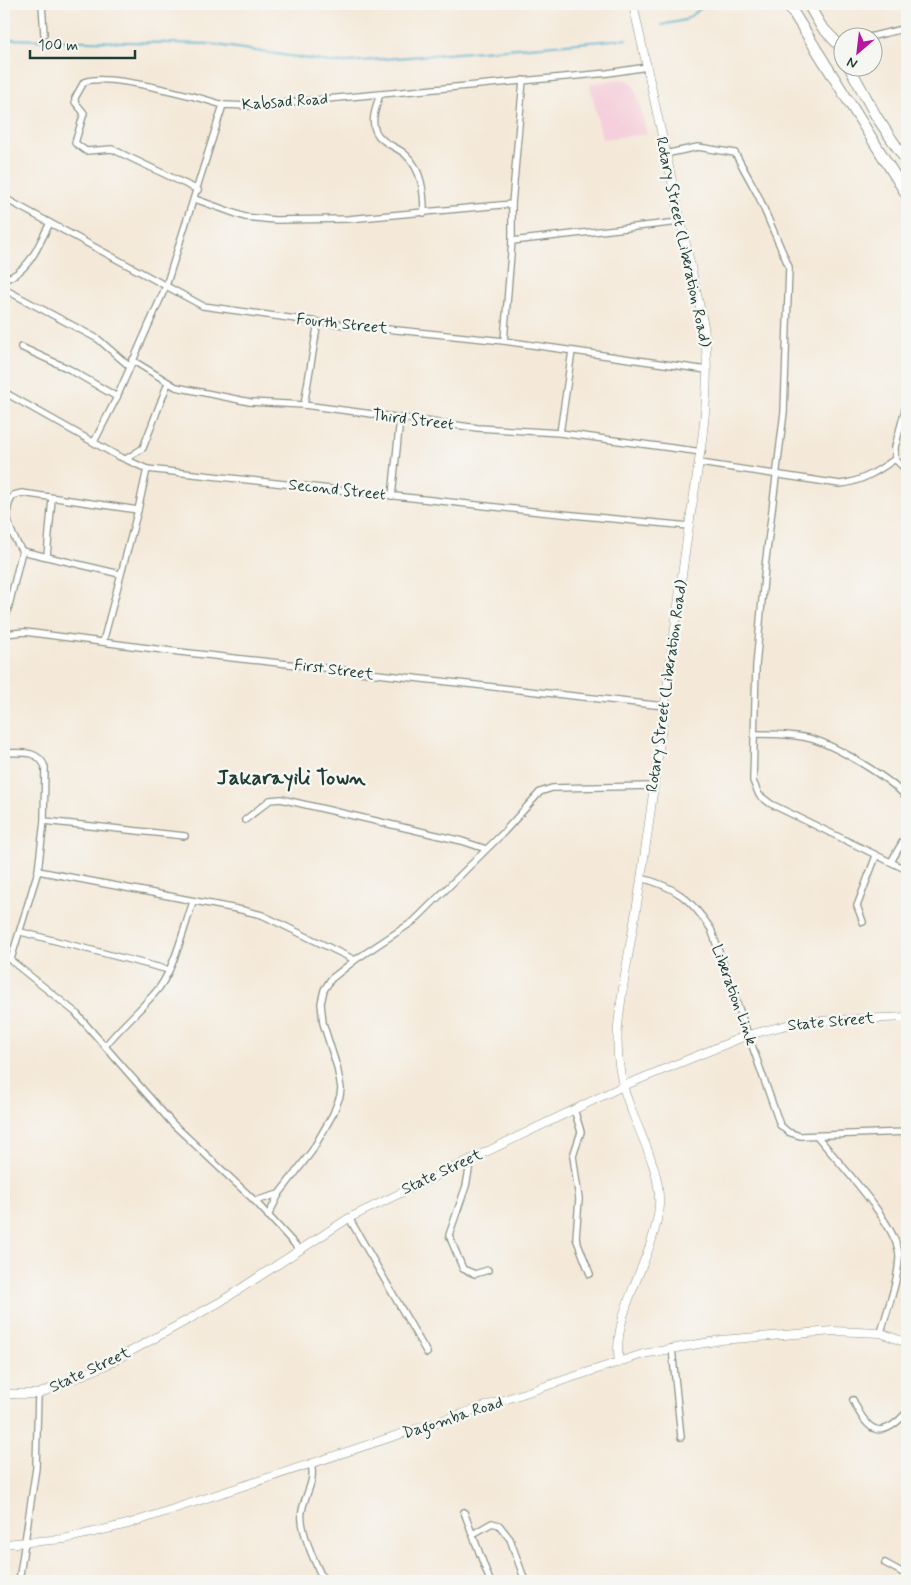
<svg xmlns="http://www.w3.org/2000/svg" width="911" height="1585" viewBox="0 0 911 1585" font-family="Mynerve,sans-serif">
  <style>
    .built { fill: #f5cfdb }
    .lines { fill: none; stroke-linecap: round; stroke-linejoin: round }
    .stream { stroke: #4cadcb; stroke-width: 2 }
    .street-casing { stroke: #8a9386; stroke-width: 8 }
    .secondary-casing { stroke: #8a9386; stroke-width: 9 }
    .highway-casing { stroke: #8a9386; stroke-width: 12 }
    .street { stroke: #fff; stroke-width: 5.5 }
    .secondary { stroke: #fff; stroke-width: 8 }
    .highway { stroke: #fff; stroke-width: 10 }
    .labels { text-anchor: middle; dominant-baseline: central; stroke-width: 5; stroke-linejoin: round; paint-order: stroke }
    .street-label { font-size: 16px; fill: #1f3d34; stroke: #f6f6f2 }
    .district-label { font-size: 21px; font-weight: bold; fill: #1f3d34; stroke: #f6f6f2 }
  </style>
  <rect width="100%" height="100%" fill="#f6f6f2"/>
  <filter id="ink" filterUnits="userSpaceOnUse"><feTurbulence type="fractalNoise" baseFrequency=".02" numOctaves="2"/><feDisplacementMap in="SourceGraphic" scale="10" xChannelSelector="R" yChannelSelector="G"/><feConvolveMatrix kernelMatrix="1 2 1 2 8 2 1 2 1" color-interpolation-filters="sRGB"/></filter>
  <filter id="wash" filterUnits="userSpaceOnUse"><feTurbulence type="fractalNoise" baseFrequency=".0096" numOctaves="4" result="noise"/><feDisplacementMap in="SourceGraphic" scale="20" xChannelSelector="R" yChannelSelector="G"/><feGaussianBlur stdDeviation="1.12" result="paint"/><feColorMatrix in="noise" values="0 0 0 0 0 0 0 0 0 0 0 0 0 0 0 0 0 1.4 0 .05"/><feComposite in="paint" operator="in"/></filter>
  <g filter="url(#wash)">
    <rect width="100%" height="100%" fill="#f4e9d9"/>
    <polygon class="built" points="619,79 627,80 634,85 647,134 602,139 590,84"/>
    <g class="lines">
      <g class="stream">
        <polyline points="662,25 685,20 707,4"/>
        <polyline points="4,39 210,44 336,63 626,39"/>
      </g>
    </g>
  </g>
  <g filter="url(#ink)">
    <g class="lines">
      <defs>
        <g id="street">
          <polyline points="42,4 44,34"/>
          <polyline points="865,38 907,28"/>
          <path d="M380,94C375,110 367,128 383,140C390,146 400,149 406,155C422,170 424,192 424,213"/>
          <polyline points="665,154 698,147 735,153 758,195 789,267 784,412 765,567 756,666 753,781 759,795 771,804 907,870"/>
          <path d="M198,190L112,149L86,151L75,143L84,113L75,102V98L84,82C106,72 198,97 223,105"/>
          <polyline points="4,198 203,306 318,322 504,341 707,370"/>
          <polyline points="195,199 245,217 275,220 348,219 512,204"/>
          <polyline points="512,241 679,222"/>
          <path d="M4,280C31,270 37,247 50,223"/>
          <polyline points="4,289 98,339 129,366"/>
          <polyline points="504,341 512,241 512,204 523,80"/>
          <polyline points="21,347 69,369 117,397"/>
          <polyline points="132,360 176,387 250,402 304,405 478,428 560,433 702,452"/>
          <polyline points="4,392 116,455 147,469 541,512 689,526"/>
          <polyline points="304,405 318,322"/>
          <polyline points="560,433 572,351"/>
          <polyline points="94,442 117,397 166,286 223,105 251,106 608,73 647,67"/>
          <polyline points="126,459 143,448 168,383"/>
          <polyline points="895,459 895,447 907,402"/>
          <path d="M700,463L840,484C861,482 878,471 895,459L907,471"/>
          <polyline points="392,496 400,419"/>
          <path d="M22,551C12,536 0,511 14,495L22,493L138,510"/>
          <polyline points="47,556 52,499"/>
          <polyline points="4,626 22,551 120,574"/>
          <polyline points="4,634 25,632 171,651 664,706"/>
          <polyline points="103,642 138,510 147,469"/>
          <path d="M754,734C772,734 790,734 808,738C834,744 890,778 907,798"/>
          <path d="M4,753C20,753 38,749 45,767L44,821L38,871L11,959"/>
          <polyline points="245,820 270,800 281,799 462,841 486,849"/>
          <polyline points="44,821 185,836"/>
          <polyline points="891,862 907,834"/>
          <polyline points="38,871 242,910 262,915 355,960"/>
          <path d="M641,878C676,887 691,899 711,929L780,1125L788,1132L800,1136L907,1132"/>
          <polyline points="863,922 857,906 876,856"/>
          <polyline points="21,932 169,970"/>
          <polyline points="4,955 75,1012 172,1123 255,1201 300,1250"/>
          <path d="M106,1045C122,1025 143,1008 159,988C175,966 184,928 193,902"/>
          <polyline points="574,1109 581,1132 573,1156 579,1199 576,1238 590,1274"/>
          <path d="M817,1136C837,1161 901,1228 899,1258C898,1283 887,1309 881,1333"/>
          <polyline points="471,1159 466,1186 449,1235 463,1269 475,1274 488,1270"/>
          <polyline points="255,1201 279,1194"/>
          <polyline points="268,1216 279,1194 312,1151 333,1114 340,1096 341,1088 337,1067 323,1023 321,1003 324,990 331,979 355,960 414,921 504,832 540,792 552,788 653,786"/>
          <polyline points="349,1218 427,1353"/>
          <polyline points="672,1348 681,1437"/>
          <path d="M853,1400C868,1433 881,1441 907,1412"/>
          <path d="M311,1463C316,1482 305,1493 302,1511C299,1529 316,1565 324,1581"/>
          <polyline points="464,1512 490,1581"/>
          <polyline points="473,1534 492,1523 499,1525 510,1539 525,1581"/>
          <polyline points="885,1563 907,1575"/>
          <polyline points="19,1581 36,1468 38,1394"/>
          <polyline points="570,1581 576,1581"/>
        </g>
        <g id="secondary">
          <path d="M619,1363C611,1310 656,1257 659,1205C661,1172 642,1139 631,1109C620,1083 616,1054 618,1026C623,977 634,928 641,879C657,770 670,662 685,553C695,478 714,403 704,326L633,4"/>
          <polyline points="4,1394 38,1394 106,1365 220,1302 349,1218 623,1086 748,1035 787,1025 815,1021 907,1017"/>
          <polyline points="4,1544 64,1539 128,1524 643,1354 721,1340 833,1331 881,1333 907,1343"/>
        </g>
        <g id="highway">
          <polyline points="788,4 907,195"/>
          <polyline points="808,4 821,26 838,44 844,55"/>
          <polyline points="850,68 876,116 907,162"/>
        </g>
      </defs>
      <use href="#street" class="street-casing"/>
      <use href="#secondary" class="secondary-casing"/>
      <use href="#highway" class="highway-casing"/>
      <use href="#street" class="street"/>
      <use href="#secondary" class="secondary"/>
      <use href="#highway" class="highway"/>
    </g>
  </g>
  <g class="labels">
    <g class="street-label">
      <text transform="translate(285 102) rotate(-4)">Kabsad Road</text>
      <text transform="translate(683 242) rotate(78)">Rotary Street (Liberation Road)</text>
      <text transform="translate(342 324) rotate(6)">Fourth Street</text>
      <text transform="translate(413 420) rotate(7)">Third Street</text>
      <text transform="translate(337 490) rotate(6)">Second Street</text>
      <text transform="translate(334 670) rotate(7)">First Street</text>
      <text transform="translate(667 686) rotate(-82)">Rotary Street (Liberation Road)</text>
      <text transform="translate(734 995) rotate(70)">Liberation Link</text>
      <text transform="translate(831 1022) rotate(-5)">State Street</text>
      <text transform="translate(442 1172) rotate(-25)">State Street</text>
      <text transform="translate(90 1370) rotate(-25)">State Street</text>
      <text transform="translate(453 1418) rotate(-18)">Dagomba Road</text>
    </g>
    <g class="district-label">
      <text x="291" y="778">Jakarayili Town</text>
    </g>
  </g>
  <rect width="911" height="1585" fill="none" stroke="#f6f6f2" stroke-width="20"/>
  <g transform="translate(858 52) rotate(208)"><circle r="24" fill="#f6f6f2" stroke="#a0aca6"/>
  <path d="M0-4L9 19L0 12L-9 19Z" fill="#b5179e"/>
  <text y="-8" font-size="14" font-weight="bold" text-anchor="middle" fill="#1f3d34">N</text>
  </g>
  <path d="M30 50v8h105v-8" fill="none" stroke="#1f3d34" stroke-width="2.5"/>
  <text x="38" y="50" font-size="15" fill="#1f3d34" stroke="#f6f6f2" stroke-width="4" paint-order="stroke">100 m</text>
</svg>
